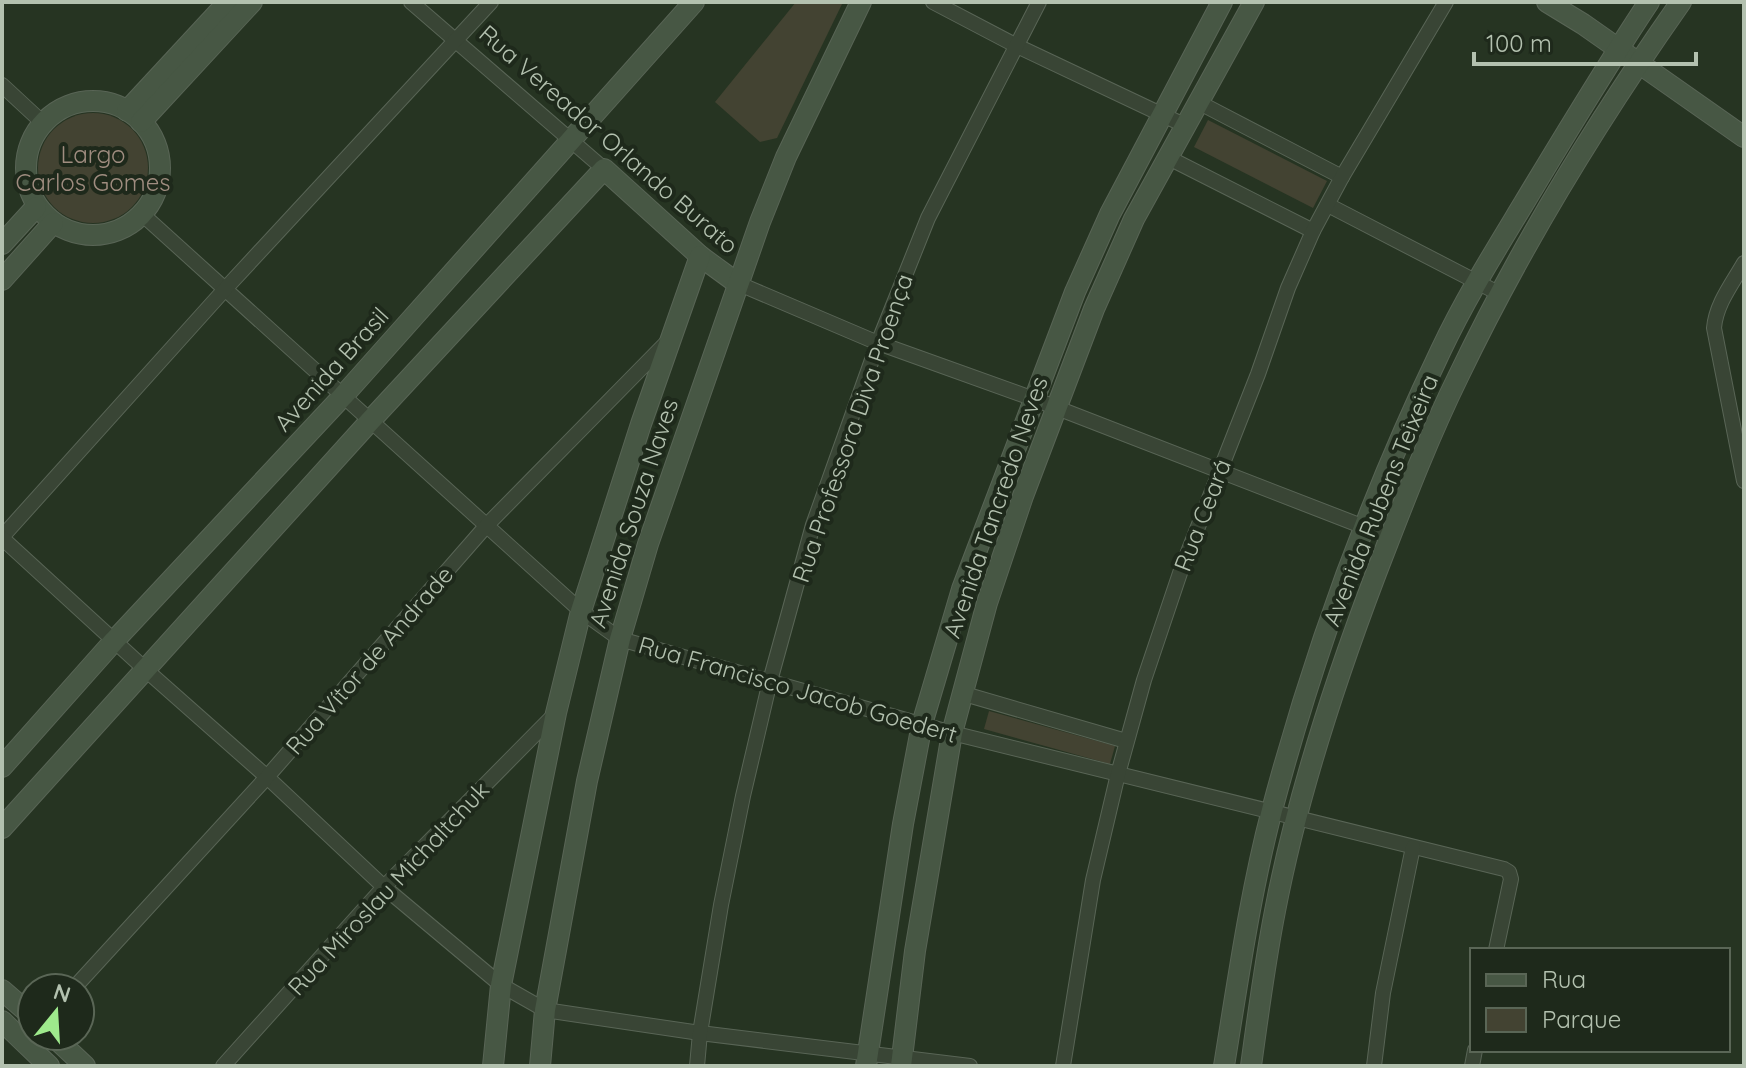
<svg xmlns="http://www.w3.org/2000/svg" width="1746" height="1068" viewBox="0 0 1746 1068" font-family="Quicksand,sans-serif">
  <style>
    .green { fill: #434332 }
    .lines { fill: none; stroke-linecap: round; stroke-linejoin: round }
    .street-casing { stroke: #596556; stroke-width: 16 }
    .secondary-casing { stroke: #596556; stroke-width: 22 }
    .street { stroke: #394535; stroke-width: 14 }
    .secondary { stroke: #475744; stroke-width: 20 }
    .labels { text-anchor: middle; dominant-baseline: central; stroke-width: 8; stroke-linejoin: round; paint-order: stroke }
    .street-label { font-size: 24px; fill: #b3c1af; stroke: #1e291b }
    .park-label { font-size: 24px; fill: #a08d80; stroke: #1e291b }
  </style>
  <rect width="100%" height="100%" fill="#263422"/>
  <g class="green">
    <polygon points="796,2 843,2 777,138 760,142 715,102"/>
    <circle cx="93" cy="168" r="55"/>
    <polygon points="1208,120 1327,181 1313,208 1194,147"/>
    <polygon points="989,711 1115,746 1110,764 984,729"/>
  </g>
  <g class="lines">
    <defs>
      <g id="street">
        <polyline points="411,2 604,169"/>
        <polyline points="933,2 1015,45 1184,125"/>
        <polyline points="2,85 43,123"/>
        <polyline points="1198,102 1342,177"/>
        <polyline points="1167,157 1313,231"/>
        <polyline points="1328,205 1500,294"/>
        <polyline points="142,214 581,611 620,639 952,733 1504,869 1509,872 1511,879 1496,950"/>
        <path d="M1744,263C1732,284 1716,304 1714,328L1744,481"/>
        <polyline points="737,283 878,343 1034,399 1390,537"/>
        <polyline points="2,537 226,288 491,2"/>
        <polyline points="2,538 146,670 267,777 384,887 501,985 545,1010 700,1033 970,1066"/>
        <polyline points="961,693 1126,741"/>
        <polyline points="74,988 267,777 487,525 667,342"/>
        <polyline points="223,1066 384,887 556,713"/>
        <polyline points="697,1066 700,1033 721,905 743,796 770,681 813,525 878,343 928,218 1039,2"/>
        <polyline points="1063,1066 1093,880 1118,774 1144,680 1181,570 1258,374 1288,288 1313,231 1342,177 1446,2"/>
        <polyline points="1374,1066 1383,993 1413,847"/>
        <polyline points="1472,1066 1475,1050"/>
      </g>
      <g id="secondary">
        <polyline points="1547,2 1583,24 1744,137"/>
        <circle cx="93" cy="168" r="67"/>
        <polyline points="127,111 228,2"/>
        <polyline points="141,122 252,2"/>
        <polyline points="2,244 36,207"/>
        <polyline points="2,280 53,223"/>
        <polyline points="2,767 114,641 343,396 694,2"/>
        <polyline points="2,828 371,420 604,169 700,256 737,283"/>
        <polyline points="2,990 32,1016"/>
        <polyline points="2,1021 49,1066"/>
        <polyline points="53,1036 85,1066"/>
        <polyline points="493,1066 501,985 556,713 581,611 641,424 700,256"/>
        <polyline points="540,1066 545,1010 587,781 620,639 648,544 760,222 786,157 861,2"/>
        <polyline points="866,1066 903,824 922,724 962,589 1075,292 1110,214 1222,2"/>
        <polyline points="901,1066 915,951 952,733 987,603 1023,496 1094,309 1134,219 1254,2"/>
        <path d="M1224,1066C1238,980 1250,894 1272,810C1314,652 1370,498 1441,350C1465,299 1495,251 1524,203C1565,135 1605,68 1649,2"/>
        <path d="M1251,1066C1258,1014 1265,962 1275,911C1297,796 1334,684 1375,576C1401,509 1427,440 1459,375C1521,246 1598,120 1681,2"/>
      </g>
    </defs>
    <use href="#street" class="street-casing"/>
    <use href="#secondary" class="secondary-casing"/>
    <use href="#street" class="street"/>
    <use href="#secondary" class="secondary"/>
  </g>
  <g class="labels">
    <g class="street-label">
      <text transform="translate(609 139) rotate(41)">Rua Vereador Orlando Burato</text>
      <text transform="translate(331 369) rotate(-48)">Avenida Brasil</text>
      <text transform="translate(852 428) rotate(-71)">Rua Professora Diva Proença</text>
      <text transform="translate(1380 500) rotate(-68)">Avenida Rubens Teixeira</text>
      <text transform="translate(995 507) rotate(-71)">Avenida Tancredo Neves</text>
      <text transform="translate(633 513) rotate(-72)">Avenida Souza Naves</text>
      <text transform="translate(1202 515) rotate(-69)">Rua Ceará</text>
      <text transform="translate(369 660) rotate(-49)">Rua Vítor de Andrade</text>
      <text transform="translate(798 689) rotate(16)">Rua Francisco Jacob Goedert</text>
      <text transform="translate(388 888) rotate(-47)">Rua Miroslau Michaltchuk</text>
    </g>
    <g class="park-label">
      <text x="93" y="154">Largo<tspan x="93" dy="28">Carlos Gomes</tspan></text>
    </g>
  </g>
  <rect width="1746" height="1068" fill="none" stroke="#b3c1af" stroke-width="8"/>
  <rect x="1470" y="948" width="260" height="104" fill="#1e291b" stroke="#5a6656" stroke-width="2"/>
  <rect x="1486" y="974" width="40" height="12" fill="#475744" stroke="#5a6656" stroke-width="2"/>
  <text x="1542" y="988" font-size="24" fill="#b3c1af">Rua</text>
  <rect x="1486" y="1008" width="40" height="24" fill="#434332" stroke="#5a6656" stroke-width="2"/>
  <text x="1542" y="1028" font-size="24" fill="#b3c1af">Parque</text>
  <g transform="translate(56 1012) rotate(18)"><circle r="38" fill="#1e291b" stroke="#5a6656" stroke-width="2"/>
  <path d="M0-6L14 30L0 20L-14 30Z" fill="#9eea8c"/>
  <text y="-12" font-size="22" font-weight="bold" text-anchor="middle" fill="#b3c1af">N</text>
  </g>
  <path d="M1474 52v12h222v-12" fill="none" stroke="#b3c1af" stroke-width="4"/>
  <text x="1486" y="52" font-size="24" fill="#b3c1af" stroke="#1e291b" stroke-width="6" paint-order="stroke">100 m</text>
</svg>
